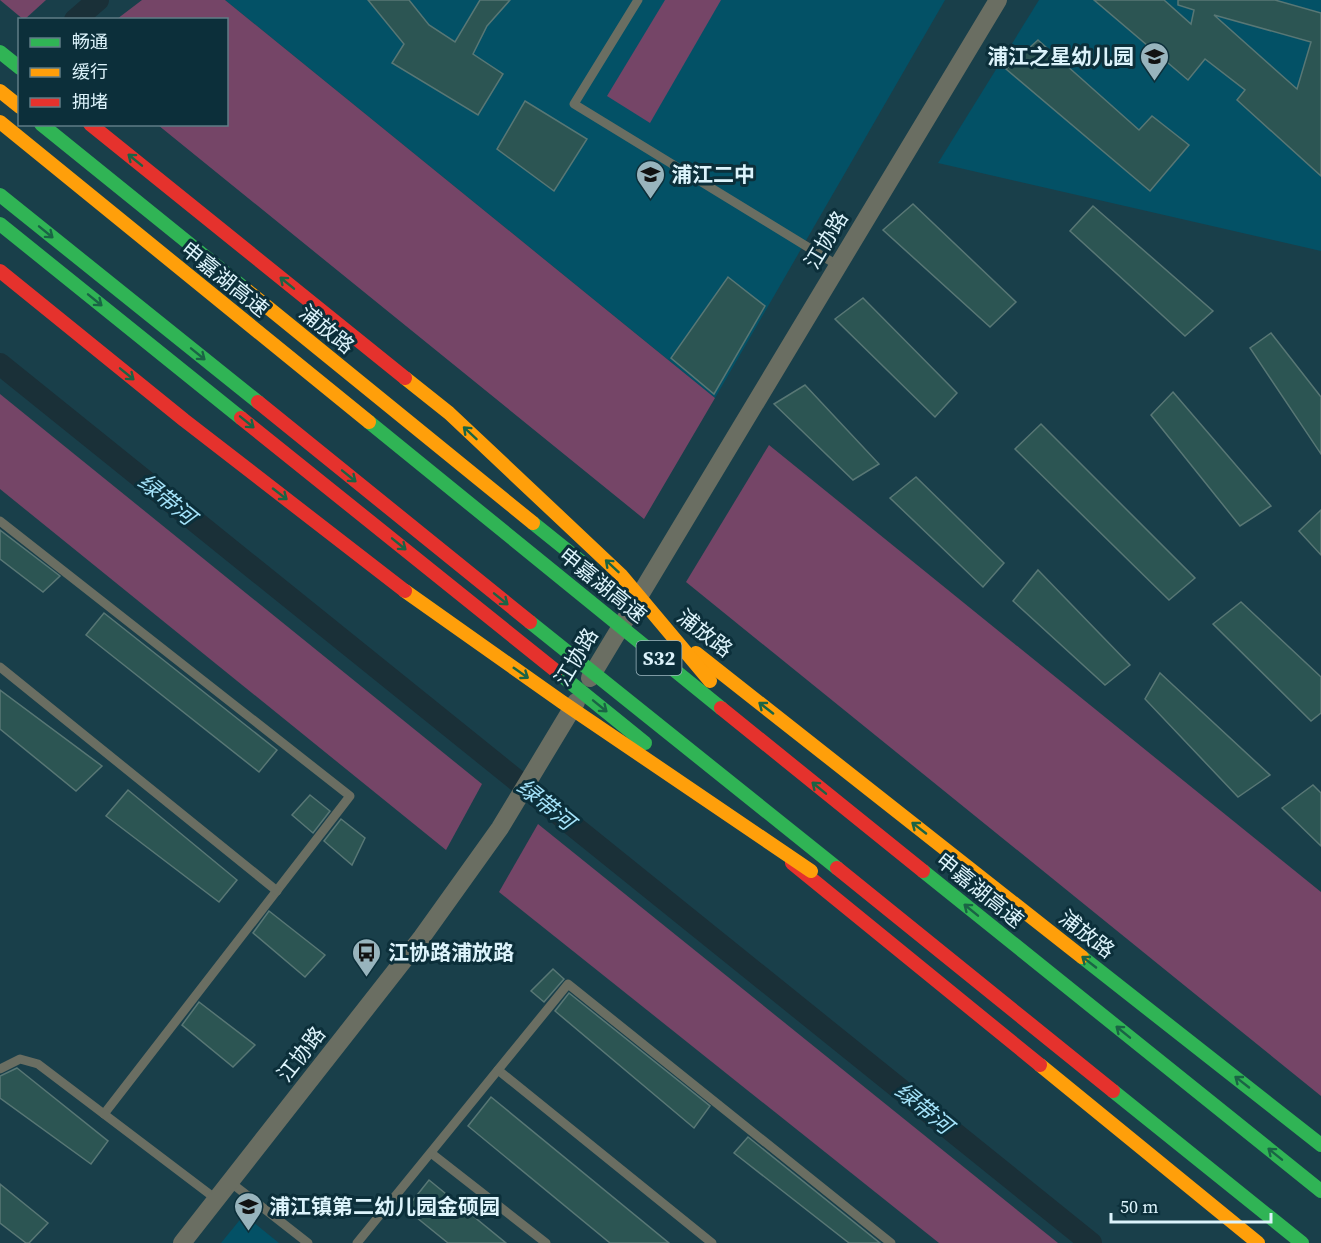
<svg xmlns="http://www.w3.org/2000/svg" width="1321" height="1243" viewBox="0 0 1321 1243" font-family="'Source Serif 4','Noto Sans SC',serif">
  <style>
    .built { fill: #035166 }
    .green { fill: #754567 }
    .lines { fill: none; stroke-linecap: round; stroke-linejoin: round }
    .canal { stroke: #1a3038; stroke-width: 22 }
    .building { fill: #2c5553; stroke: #587775; stroke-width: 1.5; fill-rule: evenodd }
    .lane { stroke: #6a6e62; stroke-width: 9 }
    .street { stroke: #6a6e62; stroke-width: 18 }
    .fast { stroke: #30b455; stroke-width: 14 }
    .slow { stroke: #ff9f0a; stroke-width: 14 }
    .jam { stroke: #e5322d; stroke-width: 14 }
    .fast-bridge { stroke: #30b455; stroke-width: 14 }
    .slow-bridge { stroke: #ff9f0a; stroke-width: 14 }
    .jam-bridge { stroke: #e5322d; stroke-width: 14 }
    .oneway { stroke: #1a6445 }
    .labels { text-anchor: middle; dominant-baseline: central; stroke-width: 6; stroke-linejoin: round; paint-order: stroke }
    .shield { fill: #0c2f3a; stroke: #9eb8c1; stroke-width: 1.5 }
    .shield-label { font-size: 20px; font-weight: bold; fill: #dcf3fb }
    .poi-label { font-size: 21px; font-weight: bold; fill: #dcf3fb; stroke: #0c2f3a; text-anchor: start }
    .street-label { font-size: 21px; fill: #dcf3fb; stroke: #0c2f3a }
    .water-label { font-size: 22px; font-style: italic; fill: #a5e4fb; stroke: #0c2f3a }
  </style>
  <rect width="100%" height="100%" fill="#193f4a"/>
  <g class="built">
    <polygon points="225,0 945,0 715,398"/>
    <polygon points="1039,0 1321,0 1321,251 938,163"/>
    <polygon points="243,1216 253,1222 279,1243 221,1243"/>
  </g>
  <g class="green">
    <polygon points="0,0 46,0 24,20"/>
    <polygon points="142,0 225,0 715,398 644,519 158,125 226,124 226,20 117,19"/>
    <polygon points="665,0 721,0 650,123 607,96"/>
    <polygon points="0,394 482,784 446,850 0,489"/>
    <polygon points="769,445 1321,892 1321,1096 686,582"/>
    <polygon points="538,824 1058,1243 939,1243 499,892"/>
  </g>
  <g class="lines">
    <g class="canal">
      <polyline points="75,20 98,0"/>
      <polyline points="0,364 1091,1243"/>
    </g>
  </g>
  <g class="building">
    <polygon points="368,0 409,0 429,25 455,42 480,0 510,0 487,26 473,54 503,74 478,115 392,63 404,44"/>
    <path d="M1094,0H1164L1191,24L1194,10L1178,5V0H1275L1321,13V176L1237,100L1245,90L1205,59L1188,80ZM1214,15L1311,42L1297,89Z"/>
    <polygon points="1038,40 1139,130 1152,116 1189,145 1150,191 1006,69"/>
    <polygon points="525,101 587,139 554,191 497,149"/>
    <polygon points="913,204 1016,302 990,327 883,230"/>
    <polygon points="1093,206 1213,311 1185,336 1070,231"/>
    <polygon points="728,277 765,306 714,394 671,358"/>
    <polygon points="863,298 957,393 935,417 835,319"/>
    <polygon points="1271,333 1321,397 1321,454 1250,348"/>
    <polygon points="805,385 879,464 853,480 774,404"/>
    <polygon points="1173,392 1271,506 1240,526 1151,415"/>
    <polygon points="1041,424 1195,578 1169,600 1015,449"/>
    <polygon points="916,477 1004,563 983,587 890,498"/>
    <polygon points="1321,510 1321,555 1299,531"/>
    <polygon points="0,530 60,576 43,592 0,559"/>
    <polygon points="1038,570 1130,665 1105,685 1013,601"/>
    <polygon points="1241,602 1321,677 1321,713 1311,721 1213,624"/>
    <polygon points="104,613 277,750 259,772 86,635"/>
    <polygon points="1160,673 1270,775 1238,797 1145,699"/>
    <polygon points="0,690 102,766 76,791 0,729"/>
    <polygon points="1313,785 1321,793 1321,846 1282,808"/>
    <polygon points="128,790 237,880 219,902 106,816"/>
    <polygon points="310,795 330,811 313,833 292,815"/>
    <polygon points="341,819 365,838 352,865 324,841"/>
    <polygon points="269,911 325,955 305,977 253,933"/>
    <polygon points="553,969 564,979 544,1002 531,991"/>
    <polygon points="569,993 710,1106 694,1128 555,1011"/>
    <polygon points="199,1002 255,1045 233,1067 182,1025"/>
    <polygon points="17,1068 108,1141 91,1164 0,1098 0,1076"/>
    <polygon points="491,1097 669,1243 610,1243 468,1126"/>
    <polygon points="748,1137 880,1243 849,1243 734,1153"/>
    <polygon points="429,1180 506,1243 448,1243 406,1209"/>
    <polygon points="0,1184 48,1223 29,1243 26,1243 0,1223"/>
  </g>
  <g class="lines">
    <g class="lane">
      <polyline points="638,0 574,104 837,265"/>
      <polyline points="0,521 350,796 104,1114"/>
      <polyline points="0,667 277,891"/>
      <polyline points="0,1069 20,1059 38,1064 216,1199"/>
      <polyline points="498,1070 712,1243"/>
      <polyline points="431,1153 546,1243"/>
      <polyline points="230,1182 308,1243"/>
      <polyline points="357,1243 568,984 891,1243"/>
    </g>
    <g class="street">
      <polyline points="590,678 998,0"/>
      <polyline points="182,1243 422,937 500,828 576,702"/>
    </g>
    <g class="fast">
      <polyline points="0,52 20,68"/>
      <polyline points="41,124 244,288"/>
      <polyline points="0,224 241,418"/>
      <polyline points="533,523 630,601"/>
      <polyline points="556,671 645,743"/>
      <polyline points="1082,957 1321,1145"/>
    </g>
    <g class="slow">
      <polyline points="0,91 20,107"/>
      <polyline points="244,288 533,523"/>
      <polyline points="696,653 1082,957"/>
      <polyline points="1040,1065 1258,1243"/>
    </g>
    <g class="jam">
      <polyline points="241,418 556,671"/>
      <polyline points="792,863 1040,1065"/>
    </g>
    <g class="fast-bridge">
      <polyline points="0,195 258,402"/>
      <polyline points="369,422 721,708"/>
      <polyline points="530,622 837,868"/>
      <polyline points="923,871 1321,1191"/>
      <polyline points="1113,1091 1302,1243"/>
    </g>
    <g class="slow-bridge">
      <polyline points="0,122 369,422"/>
      <polyline points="405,378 449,413 621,575 710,681"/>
      <polyline points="405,591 562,702 811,871"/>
    </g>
    <g class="jam-bridge">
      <polyline points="90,124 405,378"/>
      <polyline points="0,271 184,420 405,591"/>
      <polyline points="258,402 530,622"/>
      <polyline points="721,708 923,871"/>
      <polyline points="837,868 1113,1091"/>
    </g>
  </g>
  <defs><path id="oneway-shaft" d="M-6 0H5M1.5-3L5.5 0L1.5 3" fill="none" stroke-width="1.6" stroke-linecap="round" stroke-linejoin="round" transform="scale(1.5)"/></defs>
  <g class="oneway">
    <use href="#oneway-shaft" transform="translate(135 160) rotate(-141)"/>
    <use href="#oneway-shaft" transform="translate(46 232) rotate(39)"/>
    <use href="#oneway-shaft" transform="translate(287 283) rotate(-141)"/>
    <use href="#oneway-shaft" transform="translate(95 300) rotate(39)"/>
    <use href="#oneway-shaft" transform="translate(198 354) rotate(39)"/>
    <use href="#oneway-shaft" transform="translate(127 374) rotate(39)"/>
    <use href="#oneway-shaft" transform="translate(247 422) rotate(39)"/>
    <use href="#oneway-shaft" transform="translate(470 433) rotate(-137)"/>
    <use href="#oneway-shaft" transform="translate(349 476) rotate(39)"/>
    <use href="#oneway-shaft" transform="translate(280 494) rotate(38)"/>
    <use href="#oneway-shaft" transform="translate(399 544) rotate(39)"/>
    <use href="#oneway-shaft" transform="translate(612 566) rotate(-137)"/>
    <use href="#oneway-shaft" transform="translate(501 599) rotate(39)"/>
    <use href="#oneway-shaft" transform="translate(521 673) rotate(35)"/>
    <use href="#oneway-shaft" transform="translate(600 706) rotate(39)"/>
    <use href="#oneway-shaft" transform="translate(766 708) rotate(-142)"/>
    <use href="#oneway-shaft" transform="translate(819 788) rotate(-141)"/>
    <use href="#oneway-shaft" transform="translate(919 828) rotate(-142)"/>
    <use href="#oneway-shaft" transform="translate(971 910) rotate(-141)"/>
    <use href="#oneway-shaft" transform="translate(1089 962) rotate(-142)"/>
    <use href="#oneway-shaft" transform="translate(1123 1032) rotate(-141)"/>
    <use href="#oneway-shaft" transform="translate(1242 1082) rotate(-142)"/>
    <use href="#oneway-shaft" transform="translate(1275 1154) rotate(-141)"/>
  </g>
  <defs>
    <symbol id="school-pin" viewBox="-11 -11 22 30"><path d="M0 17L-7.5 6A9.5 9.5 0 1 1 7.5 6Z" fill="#98b4bd" stroke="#0c2f3a"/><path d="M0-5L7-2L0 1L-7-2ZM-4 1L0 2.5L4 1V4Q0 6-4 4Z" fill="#111"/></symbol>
    <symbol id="bus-pin" viewBox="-11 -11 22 30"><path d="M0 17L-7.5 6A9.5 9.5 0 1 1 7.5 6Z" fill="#98b4bd" stroke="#0c2f3a"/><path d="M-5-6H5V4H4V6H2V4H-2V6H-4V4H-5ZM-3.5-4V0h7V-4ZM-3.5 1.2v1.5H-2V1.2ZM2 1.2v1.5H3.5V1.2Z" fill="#111"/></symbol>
  </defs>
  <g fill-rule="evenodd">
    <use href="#school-pin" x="1138" y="40" width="33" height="45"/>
    <use href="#school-pin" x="634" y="158" width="33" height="45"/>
    <use href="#bus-pin" x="350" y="936" width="33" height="45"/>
    <use href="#school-pin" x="232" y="1190" width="33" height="45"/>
  </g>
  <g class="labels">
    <rect class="shield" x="636.5" y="641" width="45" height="34" rx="4.5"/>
    <g class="shield-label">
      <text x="659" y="658">S32</text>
    </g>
    <g class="poi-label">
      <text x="1134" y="56" text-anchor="end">浦江之星幼儿园</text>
      <text x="671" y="174">浦江二中</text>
      <text x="388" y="952">江协路浦放路</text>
      <text x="269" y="1206">浦江镇第二幼儿园金硕园</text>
    </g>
    <g class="street-label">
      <text transform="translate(826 240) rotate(-59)">江协路</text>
      <text transform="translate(225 279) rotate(39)">申嘉湖高速</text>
      <text transform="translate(327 329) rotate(39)">浦放路</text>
      <text transform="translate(603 585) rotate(39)">申嘉湖高速</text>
      <text transform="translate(705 633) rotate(38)">浦放路</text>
      <text transform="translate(576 657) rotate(-59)">江协路</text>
      <text transform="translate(980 890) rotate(39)">申嘉湖高速</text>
      <text transform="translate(1087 934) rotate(38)">浦放路</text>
      <text transform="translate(301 1054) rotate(-52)">江协路</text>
    </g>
    <g class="water-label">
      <text transform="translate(167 499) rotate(39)">绿带河</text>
      <text transform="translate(546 804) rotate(39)">绿带河</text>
      <text transform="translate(924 1108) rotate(39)">绿带河</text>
    </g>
  </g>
  <rect x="18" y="18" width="210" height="108" fill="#0c2f3a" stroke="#5f7d87" stroke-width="1.5"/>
  <rect x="30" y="38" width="30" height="9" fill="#30b455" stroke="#5f7d87" stroke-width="1.5"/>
  <text x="72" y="48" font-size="18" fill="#dcf3fb">畅通</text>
  <rect x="30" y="68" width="30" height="9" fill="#ff9f0a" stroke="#5f7d87" stroke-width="1.5"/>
  <text x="72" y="78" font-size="18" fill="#dcf3fb">缓行</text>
  <rect x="30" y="98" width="30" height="9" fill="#e5322d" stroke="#5f7d87" stroke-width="1.5"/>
  <text x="72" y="108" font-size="18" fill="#dcf3fb">拥堵</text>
  <path d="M1111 1213v9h160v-9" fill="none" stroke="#dcf3fb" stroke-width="3"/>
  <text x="1120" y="1213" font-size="18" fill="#dcf3fb" stroke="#0c2f3a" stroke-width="4.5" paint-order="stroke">50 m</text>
</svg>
